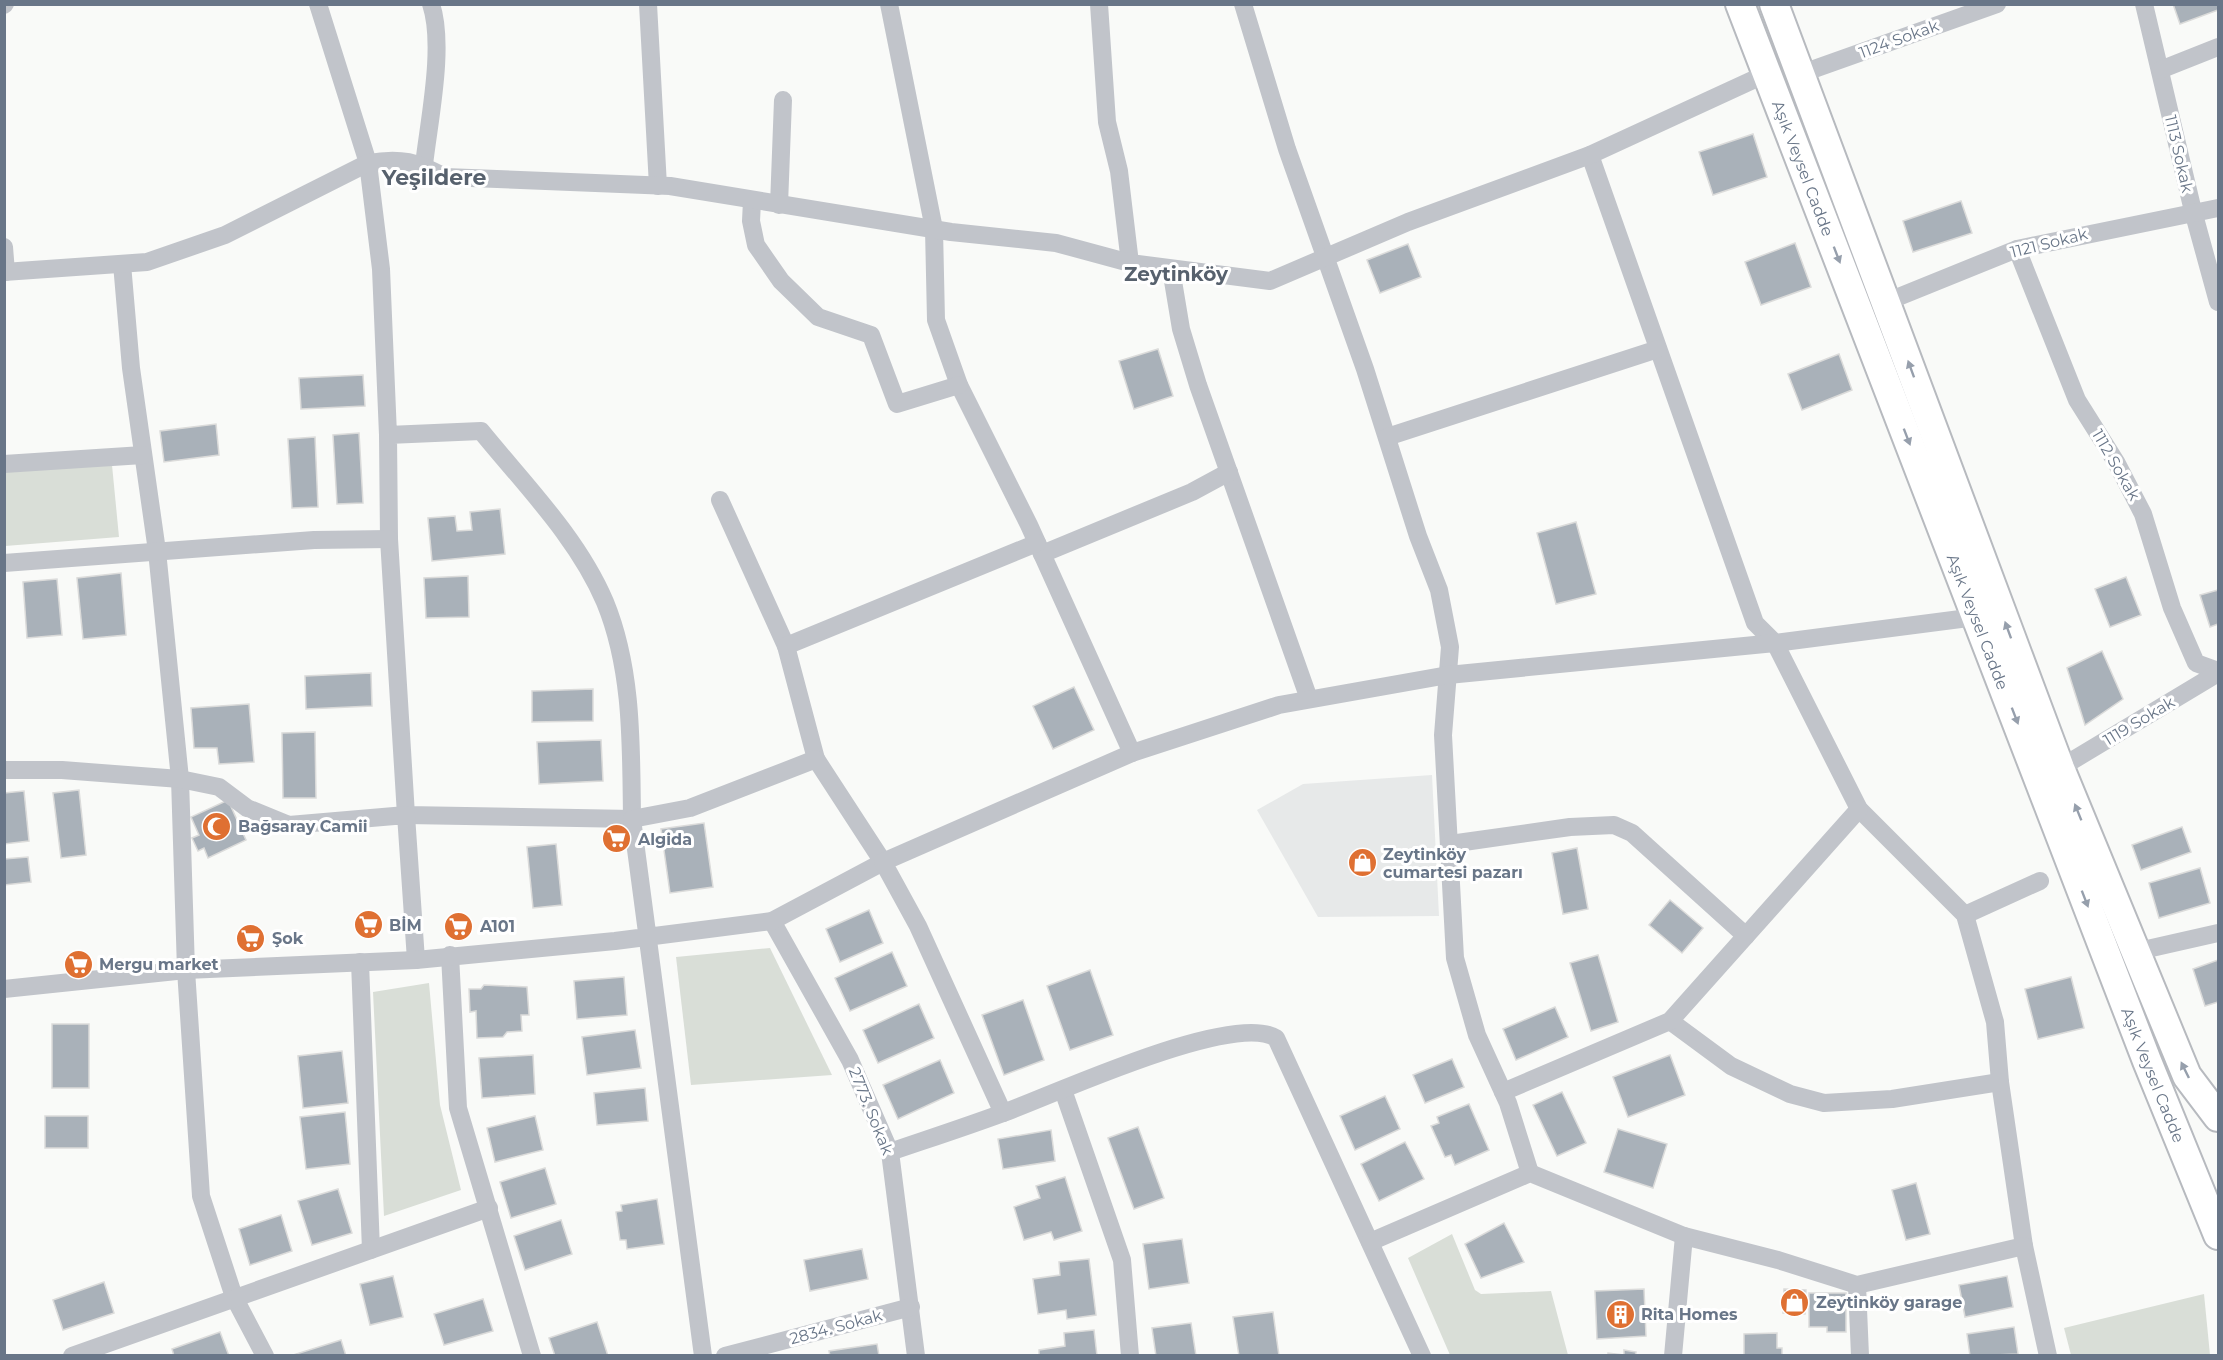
<svg xmlns="http://www.w3.org/2000/svg" width="2223" height="1360" viewBox="0 0 2223 1360" font-family="Montserrat,sans-serif">
  <style>
    .built { fill: #e7e9e9 }
    .green { fill: #d9ded7 }
    .building { fill: #a9b1b9; stroke: #dbdbda; stroke-width: 1.5 }
    .lines { fill: none; stroke-linecap: round; stroke-linejoin: round }
    .primary-casing { stroke: #b7babf; stroke-width: 32 }
    .street { stroke: #c1c4ca; stroke-width: 18 }
    .primary { stroke: #fff; stroke-width: 28 }
    .oneway { fill: #969fac }
    .labels { text-anchor: middle; dominant-baseline: central; stroke-width: 6; stroke-linejoin: round; paint-order: stroke }
    .street-label { font-size: 16px; fill: #697688; stroke: #fff }
    .poi-label { font-size: 16px; font-weight: bold; fill: #697688; stroke: #fff; text-anchor: start }
    .quarter-label { font-size: 20px; font-weight: bold; fill: #57616d; stroke: #fff }
    .district-label { font-size: 22px; font-weight: bold; fill: #57616d; stroke: #fff }
  </style>
  <rect width="100%" height="100%" fill="#f9faf8"/>
  <polygon class="built" points="1432,775 1439,916 1318,917 1257,810 1303,784"/>
  <g class="green">
    <polygon points="112,465 119,537 5,546 5,472"/>
    <polygon points="770,948 832,1075 691,1085 676,957"/>
    <polygon points="429,983 440,1105 461,1190 384,1216 373,992"/>
    <polygon points="1452,1234 1475,1290 1481,1294 1551,1291 1568,1355 1450,1355 1408,1258"/>
    <polygon points="2204,1294 2210,1355 2071,1355 2064,1328"/>
  </g>
  <g class="building">
    <polygon points="2173,4 2218,4 2218,10 2180,24"/>
    <polygon points="1753,134 1767,177 1713,195 1699,152"/>
    <polygon points="1961,201 1972,233 1913,252 1903,221"/>
    <polygon points="1795,243 1811,287 1761,305 1745,262"/>
    <polygon points="1408,244 1421,277 1380,293 1367,260"/>
    <polygon points="1158,349 1173,396 1134,409 1119,361"/>
    <polygon points="1839,354 1852,390 1802,410 1788,374"/>
    <polygon points="363,375 365,406 301,409 299,378"/>
    <polygon points="216,424 219,455 164,462 160,431"/>
    <polygon points="359,433 363,503 337,504 333,435"/>
    <polygon points="315,437 318,507 292,508 288,439"/>
    <polygon points="500,509 505,554 432,561 428,518 455,516 457,531 472,530 470,512"/>
    <polygon points="1576,522 1596,594 1556,604 1537,533"/>
    <polygon points="121,573 126,635 83,639 77,578"/>
    <polygon points="468,576 469,617 426,618 424,578"/>
    <polygon points="2126,577 2141,615 2110,627 2095,589"/>
    <polygon points="57,579 62,635 27,638 23,582"/>
    <polygon points="2218,590 2218,624 2210,627 2200,595"/>
    <polygon points="2102,651 2123,699 2085,725 2067,668"/>
    <polygon points="371,673 372,706 306,709 305,676"/>
    <polygon points="1074,687 1094,730 1053,749 1033,706"/>
    <polygon points="593,689 593,721 532,722 532,691"/>
    <polygon points="249,704 254,762 219,764 217,748 194,748 191,708"/>
    <polygon points="315,732 316,798 283,798 282,733"/>
    <polygon points="601,740 603,781 539,784 537,742"/>
    <polygon points="79,790 86,855 61,858 53,793"/>
    <polygon points="24,791 29,841 4,844 4,793"/>
    <polygon points="228,800 246,840 208,858 204,848 198,851 192,838 199,835 191,817"/>
    <polygon points="704,823 713,887 670,893 661,829"/>
    <polygon points="2182,827 2191,852 2141,870 2132,845"/>
    <polygon points="556,844 562,905 533,908 527,847"/>
    <polygon points="1577,848 1588,909 1563,914 1552,853"/>
    <polygon points="28,857 31,882 4,885 4,859"/>
    <polygon points="2200,868 2210,903 2159,918 2149,883"/>
    <polygon points="1670,900 1703,928 1682,953 1649,925"/>
    <polygon points="869,910 883,943 840,962 826,929"/>
    <polygon points="892,952 907,986 850,1011 835,978"/>
    <polygon points="1598,955 1618,1022 1591,1031 1570,963"/>
    <polygon points="2218,960 2218,1002 2205,1006 2193,969"/>
    <polygon points="1090,970 1113,1035 1070,1050 1047,986"/>
    <polygon points="624,977 627,1015 577,1019 574,981"/>
    <polygon points="2071,977 2084,1028 2038,1039 2025,989"/>
    <polygon points="484,985 527,987 529,1015 521,1015 522,1031 507,1032 503,1037 477,1038 476,1011 470,1012 469,989 481,989"/>
    <polygon points="1023,1000 1044,1060 1004,1075 982,1015"/>
    <polygon points="919,1004 934,1038 878,1063 863,1030"/>
    <polygon points="1555,1007 1568,1037 1516,1060 1503,1029"/>
    <rect x="52" y="1024" width="37" height="64"/>
    <polygon points="635,1030 641,1068 587,1075 582,1037"/>
    <polygon points="342,1051 348,1103 303,1108 298,1056"/>
    <polygon points="533,1055 535,1094 482,1098 479,1058"/>
    <polygon points="1670,1055 1685,1095 1628,1117 1613,1077"/>
    <polygon points="1452,1059 1464,1087 1425,1103 1413,1075"/>
    <polygon points="940,1060 954,1093 898,1119 883,1085"/>
    <polygon points="645,1088 648,1121 597,1125 594,1093"/>
    <polygon points="1562,1092 1586,1143 1557,1156 1533,1105"/>
    <polygon points="1385,1096 1400,1129 1355,1150 1340,1116"/>
    <polygon points="1469,1104 1489,1150 1455,1165 1451,1155 1445,1157 1431,1126 1439,1123 1437,1117"/>
    <polygon points="345,1112 350,1164 306,1169 300,1117"/>
    <rect x="45" y="1116" width="43" height="32"/>
    <polygon points="535,1116 543,1150 495,1162 487,1128"/>
    <polygon points="1138,1127 1164,1198 1134,1209 1108,1138"/>
    <polygon points="1618,1129 1667,1144 1653,1188 1604,1172"/>
    <polygon points="1051,1130 1055,1161 1003,1169 998,1139"/>
    <polygon points="1405,1142 1424,1179 1379,1201 1361,1164"/>
    <polygon points="545,1168 556,1204 511,1218 500,1182"/>
    <polygon points="1065,1177 1082,1231 1054,1240 1051,1232 1024,1240 1014,1207 1040,1198 1036,1186"/>
    <polygon points="1916,1183 1930,1234 1906,1240 1892,1190"/>
    <polygon points="338,1189 352,1233 312,1245 298,1201"/>
    <polygon points="657,1199 664,1244 627,1249 626,1240 620,1240 616,1212 622,1211 621,1205"/>
    <polygon points="281,1215 292,1251 250,1265 239,1229"/>
    <polygon points="561,1220 572,1254 525,1270 514,1236"/>
    <polygon points="1504,1223 1524,1262 1481,1278 1465,1244"/>
    <polygon points="1182,1239 1189,1283 1149,1289 1143,1244"/>
    <polygon points="862,1249 868,1279 810,1291 804,1260"/>
    <polygon points="1089,1259 1096,1315 1067,1319 1066,1310 1038,1314 1033,1279 1060,1275 1059,1262"/>
    <polygon points="393,1276 403,1317 370,1325 360,1284"/>
    <polygon points="2007,1276 2013,1307 1965,1317 1959,1285"/>
    <polygon points="104,1282 114,1313 63,1330 53,1300"/>
    <polygon points="1644,1289 1646,1336 1597,1339 1595,1291"/>
    <polygon points="1784,1289 1806,1290 1805,1314 1783,1313"/>
    <polygon points="1809,1293 1846,1293 1846,1332 1827,1332 1827,1327 1809,1327"/>
    <polygon points="483,1299 493,1331 444,1345 434,1314"/>
    <polygon points="1273,1312 1279,1356 1239,1356 1233,1317"/>
    <polygon points="597,1322 608,1356 555,1356 549,1338"/>
    <polygon points="1191,1323 1196,1356 1156,1356 1152,1328"/>
    <polygon points="2014,1327 2018,1354 1970,1356 1967,1334"/>
    <polygon points="1094,1330 1097,1356 1039,1356 1039,1350 1065,1346 1064,1333"/>
    <polygon points="220,1332 229,1356 174,1356 172,1349"/>
    <polygon points="1777,1333 1777,1348 1782,1348 1782,1356 1744,1356 1744,1334"/>
    <polygon points="341,1340 346,1356 293,1356 293,1355"/>
    <polygon points="877,1344 879,1356 830,1356 829,1351"/>
    <polygon points="1624,1350 1636,1352 1635,1356 1608,1356 1608,1353 1624,1355"/>
  </g>
  <g class="lines">
    <defs>
      <g id="primary">
        <path id="s1" d="M1740,4L2147,1061L2218,1235"/>
        <polyline points="1774,4 2060,768 2187,1076 2218,1117"/>
      </g>
    </defs>
    <use href="#primary" class="primary-casing"/>
    <g class="street">
      <path d="M318,4L368,163L381,269L388,435L389,539L406,815L632,819C631,747 633,670 605,602C578,538 524,484 481,431L388,435"/>
      <polyline points="648,4 658,186"/>
      <polyline points="889,4 934,229 936,320 959,385 1029,525 1132,753"/>
      <polyline points="1099,4 1107,122 1119,171 1130,263"/>
      <polyline points="1243,4 1287,149 1365,369 1418,536 1439,590 1450,647 1443,735 1455,958 1477,1035 1508,1103 1530,1173"/>
      <polyline points="2144,4 2193,211 2218,302"/>
      <polyline points="4,5 5,4"/>
      <polyline points="2160,70 2218,47"/>
      <polyline points="1800,74 1997,4"/>
      <polyline points="1590,155 1755,623 1775,643 1859,809 1965,915 1995,1022 2000,1082 2024,1246 2048,1356"/>
      <path d="M424,165C429,120 445,46 431,4"/>
      <polyline points="752,201 751,221 756,245 781,281 818,317 871,335 897,404 959,385"/>
      <polyline points="779,205 783,100"/>
      <polyline points="4,247 6,272"/>
      <polyline points="2017,249 2077,400 2116,462 2143,514 2172,608 2196,663 2218,671"/>
      <polyline points="122,264 131,368 157,551 180,779 186,970 201,1196 234,1297 265,1356"/>
      <polyline points="1171,269 1181,329 1198,385 1309,699"/>
      <path d="M4,272L147,262L225,235L368,163C402,157 416,162 445,177L670,186L951,232L1056,243L1130,263L1270,281L1408,222L1590,155L1768,73"/>
      <polyline points="1886,302 2017,249 2218,208"/>
      <polyline points="1387,437 1658,349"/>
      <polyline points="4,464 143,455"/>
      <polyline points="720,500 786,646 816,759"/>
      <polyline points="1042,554 1192,492 1229,472"/>
      <polyline points="4,563 314,540 389,539"/>
      <polyline points="786,646 1037,543"/>
      <polyline points="2060,768 2218,673"/>
      <polyline points="4,770 62,770 180,779 219,787 247,808 289,825 406,815 416,960"/>
      <polyline points="1450,844 1570,827 1614,825 1632,833 1746,936"/>
      <polyline points="1965,915 2040,881"/>
      <polyline points="772,921 850,1060 890,1152 916,1356"/>
      <polyline points="2134,952 2218,933"/>
      <polyline points="450,955 458,1108 532,1356"/>
      <polyline points="360,962 371,1250"/>
      <polyline points="4,989 186,970 416,960 615,941 772,921 883,862 816,759 690,808 632,819 703,1356"/>
      <polyline points="1670,1021 1731,1066 1790,1094 1824,1103 1892,1099 2000,1082"/>
      <polyline points="1063,1090 1122,1260 1130,1356"/>
      <polyline points="1503,1092 1670,1021 1859,809"/>
      <polyline points="1003,1113 918,926 883,862 1132,753 1279,705 1448,675 1775,643 1976,617"/>
      <path d="M890,1152C928,1139 965,1127 1003,1113C1053,1095 1233,1011 1276,1038L1422,1356"/>
      <polyline points="1370,1242 1530,1173 1684,1236 1778,1260 1857,1285 2024,1246"/>
      <polyline points="1857,1285 1860,1356"/>
      <polyline points="72,1356 489,1208"/>
      <polyline points="725,1356 911,1307"/>
      <polyline points="1673,1356 1684,1236"/>
    </g>
    <use href="#primary" class="primary"/>
  </g>
  <defs><path id="oneway-solid" d="M-6-.8H1V-3.2L6.5 0L1 3.2V.8H-6Z" transform="scale(1.5)"/></defs>
  <g class="oneway">
    <use href="#oneway-solid" transform="translate(1837 255) rotate(69)"/>
    <use href="#oneway-solid" transform="translate(1911 369) rotate(-110)"/>
    <use href="#oneway-solid" transform="translate(1907 437) rotate(69)"/>
    <use href="#oneway-solid" transform="translate(2008 630) rotate(-110)"/>
    <use href="#oneway-solid" transform="translate(2015 716) rotate(69)"/>
    <use href="#oneway-solid" transform="translate(2078 812) rotate(-112)"/>
    <use href="#oneway-solid" transform="translate(2085 899) rotate(69)"/>
    <use href="#oneway-solid" transform="translate(2185 1070) rotate(-116)"/>
  </g>
  <defs>
    <symbol id="mosque-disc" viewBox="-11 -11 22 22"><circle r="9.5" fill="#df7032" stroke="#fff"/><path d="M3.5-4.9A6 6 0 1 0 3.5 4.9A5 5 0 1 1 3.5-4.9Z" fill="#fff"/></symbol>
    <symbol id="supermarket-disc" viewBox="-11 -11 22 22"><circle r="9.5" fill="#df7032" stroke="#fff"/><path d="M-6-5.5h2.5l.6 2H6L4.5 2H-2.5L-4.4-4H-6ZM-1.5 3.2a1.3 1.3 0 1 0 .1 0ZM3 3.2a1.3 1.3 0 1 0 .1 0Z" fill="#fff"/></symbol>
    <symbol id="shop-disc" viewBox="-11 -11 22 22"><circle r="9.5" fill="#df7032" stroke="#fff"/><path d="M-5-2.5h2.3a2.7 3.5 0 0 1 5.4 0H5L5.5 6h-11ZM-1.5-2.5h3a1.5 2.3 0 0 0-3 0Z" fill="#fff"/></symbol>
    <symbol id="building-disc" viewBox="-11 -11 22 22"><circle r="9.5" fill="#df7032" stroke="#fff"/><path d="M-4-6H4V6H1V3H-1V6H-4ZM-2.5-4.3h1.7v1.8h-1.7ZM.8-4.3h1.7v1.8H.8ZM-2.5-1h1.7V.8h-1.7ZM.8-1h1.7V.8H.8Z" fill="#fff"/></symbol>
  </defs>
  <g fill-rule="evenodd">
    <use href="#mosque-disc" x="200" y="810" width="33" height="33"/>
    <use href="#supermarket-disc" x="600" y="822" width="33" height="33"/>
    <use href="#shop-disc" x="1346" y="846" width="33" height="33"/>
    <use href="#supermarket-disc" x="352" y="908" width="33" height="33"/>
    <use href="#supermarket-disc" x="442" y="910" width="33" height="33"/>
    <use href="#supermarket-disc" x="234" y="922" width="33" height="33"/>
    <use href="#supermarket-disc" x="62" y="948" width="33" height="33"/>
    <use href="#shop-disc" x="1778" y="1286" width="33" height="33"/>
    <use href="#building-disc" x="1604" y="1298" width="33" height="33"/>
  </g>
  <g class="labels">
    <g class="street-label">
      <text transform="translate(1899 39) rotate(-20)">1124 Sokak</text>
      <text transform="translate(2179 154) rotate(77)">1113 Sokak</text>
      <text stroke="none"><textPath href="#s1" startOffset="176">Aşık Veysel Cadde</textPath></text>
      <text transform="translate(2049 243) rotate(-14)">1121 Sokak</text>
      <text transform="translate(2116 465) rotate(60)">1112 Sokak</text>
      <text stroke="none"><textPath href="#s1" startOffset="662">Aşık Veysel Cadde</textPath></text>
      <text transform="translate(2139 721) rotate(-31)">1119 Sokak</text>
      <text stroke="none"><textPath href="#s1" startOffset="1148">Aşık Veysel Cadde</textPath></text>
      <text transform="translate(871 1111) rotate(68)">2773. Sokak</text>
      <text transform="translate(836 1327) rotate(-15)">2834. Sokak</text>
    </g>
    <g class="poi-label">
      <text x="238" y="826">Bağsaray Camii</text>
      <text x="638" y="839">Algida</text>
      <text x="1383" y="854">Zeytinköy<tspan x="1383" dy="18">cumartesi pazarı</tspan></text>
      <text x="389" y="925">BİM</text>
      <text x="480" y="926">A101</text>
      <text x="272" y="938">Şok</text>
      <text x="99" y="964">Mergu market</text>
      <text x="1816" y="1302">Zeytinköy garage</text>
      <text x="1641" y="1314">Rita Homes</text>
    </g>
    <g class="quarter-label">
      <text x="1176" y="274">Zeytinköy</text>
    </g>
    <g class="district-label">
      <text x="434" y="177">Yeşildere</text>
    </g>
  </g>
  <rect width="2223" height="1360" fill="none" stroke="#697688" stroke-width="12"/>
</svg>
